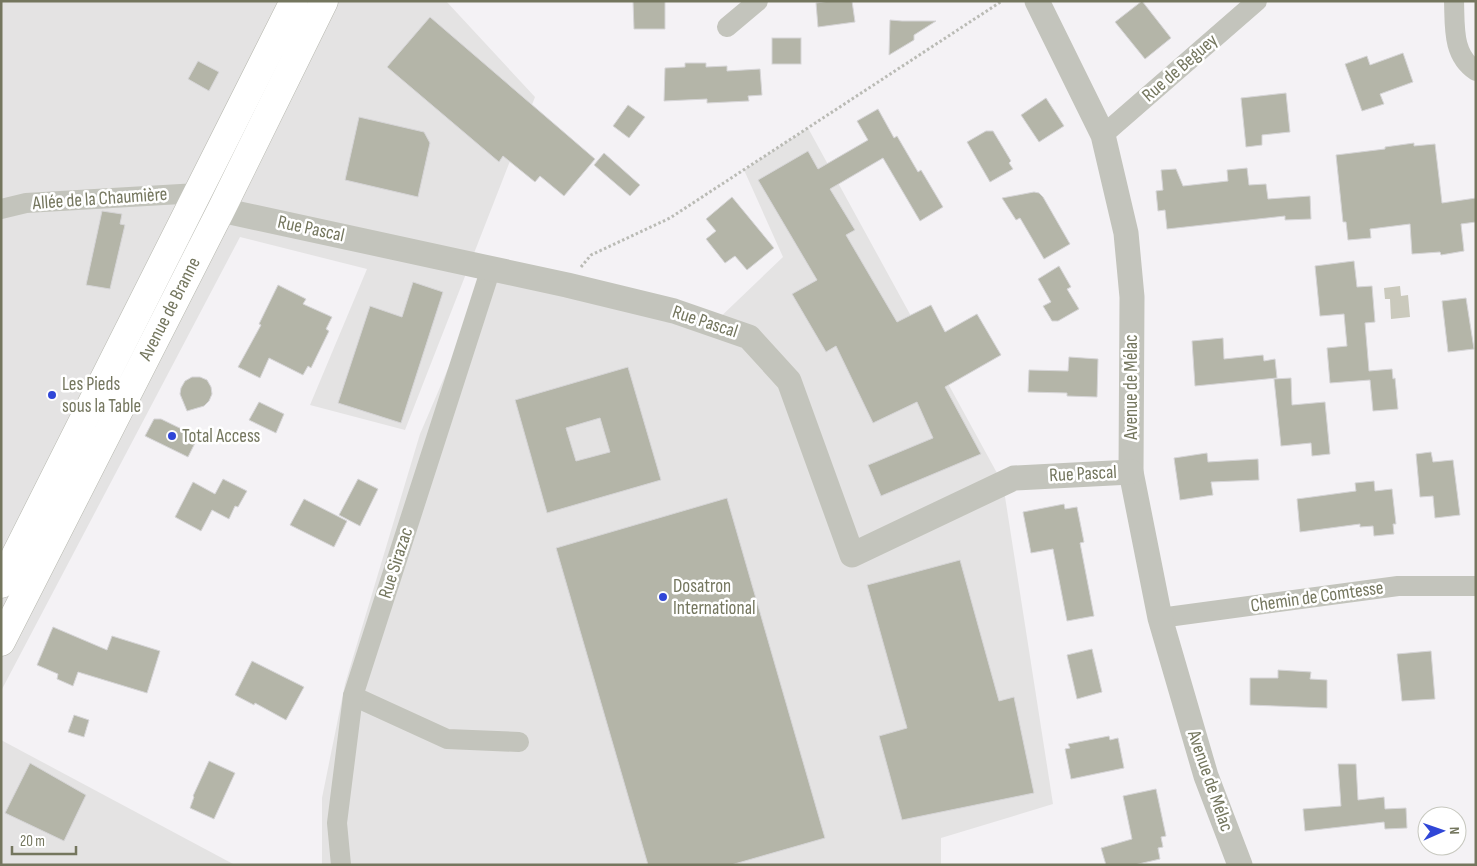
<svg xmlns="http://www.w3.org/2000/svg" width="1477" height="866" viewBox="0 0 1477 866" font-family="'Sofia Sans Condensed',sans-serif">
  <style>
    .built { fill: #e4e3e3 }
    .water { fill: #cac9bc }
    .building { fill: #b4b5a8; stroke: #d6d5d7; fill-rule: evenodd }
    .lines { fill: none; stroke-linecap: round; stroke-linejoin: round }
    .primary-casing { stroke: #b6b7ae; stroke-width: 29 }
    .path { stroke: #babbb5; stroke-width: 3; stroke-dasharray: 2.5 2.5; stroke-linecap: butt }
    .minor { stroke: #c3c4bc; stroke-width: 20 }
    .tertiary { stroke: #c3c4bc; stroke-width: 25 }
    .primary { stroke: #fff; stroke-width: 28 }
    .poi-dot { fill: #3046d7; stroke: #fff; stroke-width: 2 }
    .labels { text-anchor: middle; dominant-baseline: central; stroke-width: 5; stroke-linejoin: round; paint-order: stroke }
    .street-label { font-size: 19px; fill: #74765e; stroke: #fff }
    .poi-label { font-size: 19px; fill: #74765e; stroke: #fff; text-anchor: start }
  </style>
  <rect width="100%" height="100%" fill="#f4f2f5"/>
  <g class="built">
    <polygon points="1,1 446,1 535,97 405,430 310,405 367,269 240,237 1,691"/>
    <polygon points="808,128 1003,484 1053,804 941,838 941,865 322,865 322,798 345,684 420,434 491,268 713,324 783,257 744,170"/>
    <polygon points="1,740 235,865 1,865"/>
  </g>
  <polygon class="water" points="1400,286 1401,296 1408,295 1410,317 1391,319 1390,299 1385,299 1384,288"/>
  <g class="building">
    <polygon points="633,1 665,1 665,29 634,29"/>
    <polygon points="830,1 852,1 855,22 818,27 816,3"/>
    <polygon points="1142,1 1171,38 1145,59 1115,22"/>
    <polygon points="430,17 595,159 564,196 540,176 535,182 503,156 499,162 387,67"/>
    <polygon points="890,20 902,21 936,21 914,35 914,40 889,55"/>
    <rect x="772" y="38" width="29" height="26"/>
    <polygon points="1403,53 1413,82 1380,94 1384,104 1362,111 1345,64 1367,56 1370,65"/>
    <polygon points="198,61 219,72 209,91 188,79"/>
    <polygon points="685,63 706,63 706,67 727,66 727,71 760,69 762,95 748,96 749,101 707,103 707,99 664,101 665,68 685,67"/>
    <polygon points="1286,93 1290,132 1262,135 1262,145 1246,147 1241,98"/>
    <polygon points="1046,98 1064,126 1039,142 1021,115"/>
    <polygon points="628,105 645,117 629,138 613,126"/>
    <polygon points="878,109 894,138 897,136 918,172 921,170 943,207 920,221 883,158 830,189 855,230 846,235 897,322 931,305 945,332 977,314 1001,355 945,387 981,454 881,496 868,465 933,438 917,402 873,423 836,346 826,352 792,294 817,280 758,180 808,151 818,169 868,140 857,121"/>
    <polygon points="359,117 424,132 430,143 418,197 345,180"/>
    <polygon points="986,131 993,131 1011,161 1009,163 1013,169 990,182 967,142"/>
    <polygon points="1414,143 1414,146 1435,144 1442,203 1476,198 1476,222 1461,224 1464,251 1441,255 1440,252 1412,254 1410,224 1370,229 1371,238 1348,240 1346,222 1343,222 1336,155 1385,149 1385,147"/>
    <polygon points="604,153 640,185 630,196 594,165"/>
    <polygon points="1247,168 1249,185 1266,184 1268,199 1310,196 1311,219 1285,220 1285,216 1167,229 1165,210 1158,211 1156,191 1163,190 1161,170 1176,169 1183,186 1228,181 1227,170"/>
    <polygon points="1034,192 1039,193 1043,197 1070,244 1044,259 1020,218 1016,220 1002,198"/>
    <polygon points="732,197 774,248 747,270 735,256 725,263 706,239 716,231 706,219"/>
    <polygon points="102,211 122,214 120,224 125,225 110,289 86,285"/>
    <polygon points="1354,261 1357,287 1372,286 1375,322 1365,323 1369,371 1392,369 1393,379 1395,378 1398,409 1373,411 1370,380 1330,383 1327,348 1347,346 1344,314 1320,316 1315,266"/>
    <polygon points="1059,266 1071,287 1067,289 1079,309 1058,321 1052,321 1043,306 1051,302 1038,279"/>
    <polygon points="413,282 443,292 401,423 338,403 370,306 402,317"/>
    <polygon points="278,285 306,299 303,304 332,317 326,329 329,331 311,368 308,366 303,375 269,358 260,378 238,367 261,325 259,324"/>
    <polygon points="1466,298 1474,349 1448,352 1442,301"/>
    <polygon points="1223,338 1224,359 1263,355 1264,361 1275,359 1277,378 1195,386 1192,341"/>
    <polygon points="1069,357 1098,359 1097,397 1067,396 1067,393 1028,392 1029,370 1068,371"/>
    <path d="M628,367L661,480L547,513L515,400ZM600,418L610,452L576,461L566,428Z"/>
    <polygon points="192,377 200,377 207,380 211,387 212,394 209,401 204,406 187,411 180,394 181,388 185,381"/>
    <polygon points="1291,378 1292,405 1325,402 1330,454 1312,456 1311,443 1281,446 1274,379"/>
    <polygon points="259,402 284,414 276,433 249,420"/>
    <polygon points="154,419 161,419 198,437 188,457 145,436"/>
    <polygon points="1431,452 1433,462 1453,460 1460,515 1435,518 1433,496 1420,497 1416,454"/>
    <polygon points="1207,453 1208,462 1258,459 1259,480 1211,482 1213,495 1180,500 1174,458"/>
    <polygon points="223,479 247,491 238,507 235,506 229,519 212,510 201,531 175,517 193,482 215,494"/>
    <polygon points="358,479 378,489 360,526 339,515"/>
    <polygon points="1374,481 1375,491 1392,489 1396,524 1393,524 1394,534 1374,536 1373,526 1360,527 1360,524 1300,532 1297,499 1356,491 1355,483"/>
    <polygon points="727,498 825,838 731,865 648,865 556,548"/>
    <polygon points="304,499 347,521 334,547 290,525"/>
    <polygon points="1064,504 1065,509 1077,507 1084,542 1080,543 1094,616 1067,621 1053,549 1031,553 1023,512"/>
    <polygon points="960,560 999,701 1014,697 1034,793 902,820 879,736 907,728 867,585"/>
    <polygon points="53,627 107,650 112,636 160,651 147,693 78,672 73,686 57,679 58,674 37,665"/>
    <polygon points="1092,649 1102,692 1077,699 1067,655"/>
    <polygon points="1431,651 1435,699 1402,701 1397,654"/>
    <polygon points="252,661 304,687 286,720 255,703 254,705 235,695"/>
    <polygon points="1278,670 1311,672 1310,679 1327,680 1327,708 1250,705 1250,678 1278,678"/>
    <polygon points="74,715 89,720 84,737 68,732"/>
    <polygon points="1109,736 1110,740 1118,738 1124,768 1071,779 1065,749 1070,748 1068,744"/>
    <polygon points="209,761 235,773 214,819 190,808 194,797 193,796"/>
    <polygon points="30,763 86,795 64,841 5,813"/>
    <polygon points="1338,764 1356,764 1358,800 1384,797 1385,809 1406,808 1407,828 1385,829 1384,822 1305,831 1303,809 1341,806"/>
    <polygon points="1156,789 1166,836 1161,837 1163,847 1158,848 1160,859 1134,865 1106,865 1101,848 1132,839 1123,796"/>
  </g>
  <g class="lines">
    <defs>
      <g id="primary">
        <polyline points="1,584 294,1"/>
        <polyline points="1,642 221,210 324,1"/>
      </g>
    </defs>
    <use href="#primary" class="primary-casing"/>
    <polyline class="path" points="581,267 591,255 670,218 1002,1"/>
    <g class="minor">
      <path d="M1454,1C1455,27 1452,55 1476,71"/>
      <polyline points="727,27 758,1"/>
      <polyline points="1103,135 1257,1"/>
      <polyline points="1,209 26,203 198,193"/>
      <polyline points="1160,618 1398,586 1476,586"/>
      <polyline points="353,696 447,739 519,742"/>
      <polyline points="341,865 337,823 353,696 491,268"/>
    </g>
    <g class="tertiary">
      <polyline points="1037,1 1103,135 1126,233 1132,297 1131,472 1160,618 1206,776 1240,865"/>
      <polyline points="221,210 567,285 674,311 749,337 789,381 852,555 1014,478 1131,472"/>
    </g>
    <use href="#primary" class="primary"/>
  </g>
  <g class="poi-dot">
    <circle cx="52" cy="395" r="5"/>
    <circle cx="172" cy="436" r="5"/>
    <circle cx="663" cy="597" r="5"/>
  </g>
  <g class="labels">
    <g class="street-label">
      <text transform="translate(1180 68) rotate(-41)">Rue de Beguey</text>
      <text transform="translate(100 199) rotate(-4)">Allée de la Chaumière</text>
      <text transform="translate(311 229) rotate(12)">Rue Pascal</text>
      <text transform="translate(170 309) rotate(-63)">Avenue de Branne</text>
      <text transform="translate(705 322) rotate(18)">Rue Pascal</text>
      <text transform="translate(1131 387) rotate(-90)">Avenue de Mélac</text>
      <text transform="translate(1083 474) rotate(-3)">Rue Pascal</text>
      <text transform="translate(396 563) rotate(-72)">Rue Sirazac</text>
      <text transform="translate(1317 597) rotate(-8)">Chemin de Comtesse</text>
      <text transform="translate(1210 781) rotate(71)">Avenue de Mélac</text>
    </g>
    <g class="poi-label">
      <text x="62" y="384">Les Pieds<tspan x="62" dy="22">sous la Table</tspan></text>
      <text x="182" y="436">Total Access</text>
      <text x="673" y="586">Dosatron<tspan x="673" dy="22">International</tspan></text>
    </g>
  </g>
  <rect width="1477" height="866" fill="none" stroke="#74765e" stroke-width="5"/>
  <g transform="translate(1442 831) rotate(88)"><circle r="24" fill="#ffffff" stroke="#c7c8bf"/>
  <path d="M0-4L9 19L0 12L-9 19Z" fill="#3046d7"/>
  <text y="-8" font-size="14" font-weight="bold" text-anchor="middle" fill="#74765e">N</text>
  </g>
  <path d="M12 846v8h64v-8" fill="none" stroke="#74765e" stroke-width="2.5"/>
  <text x="20" y="846" font-size="15" fill="#74765e" stroke="#ffffff" stroke-width="4" paint-order="stroke">20 m</text>
</svg>
